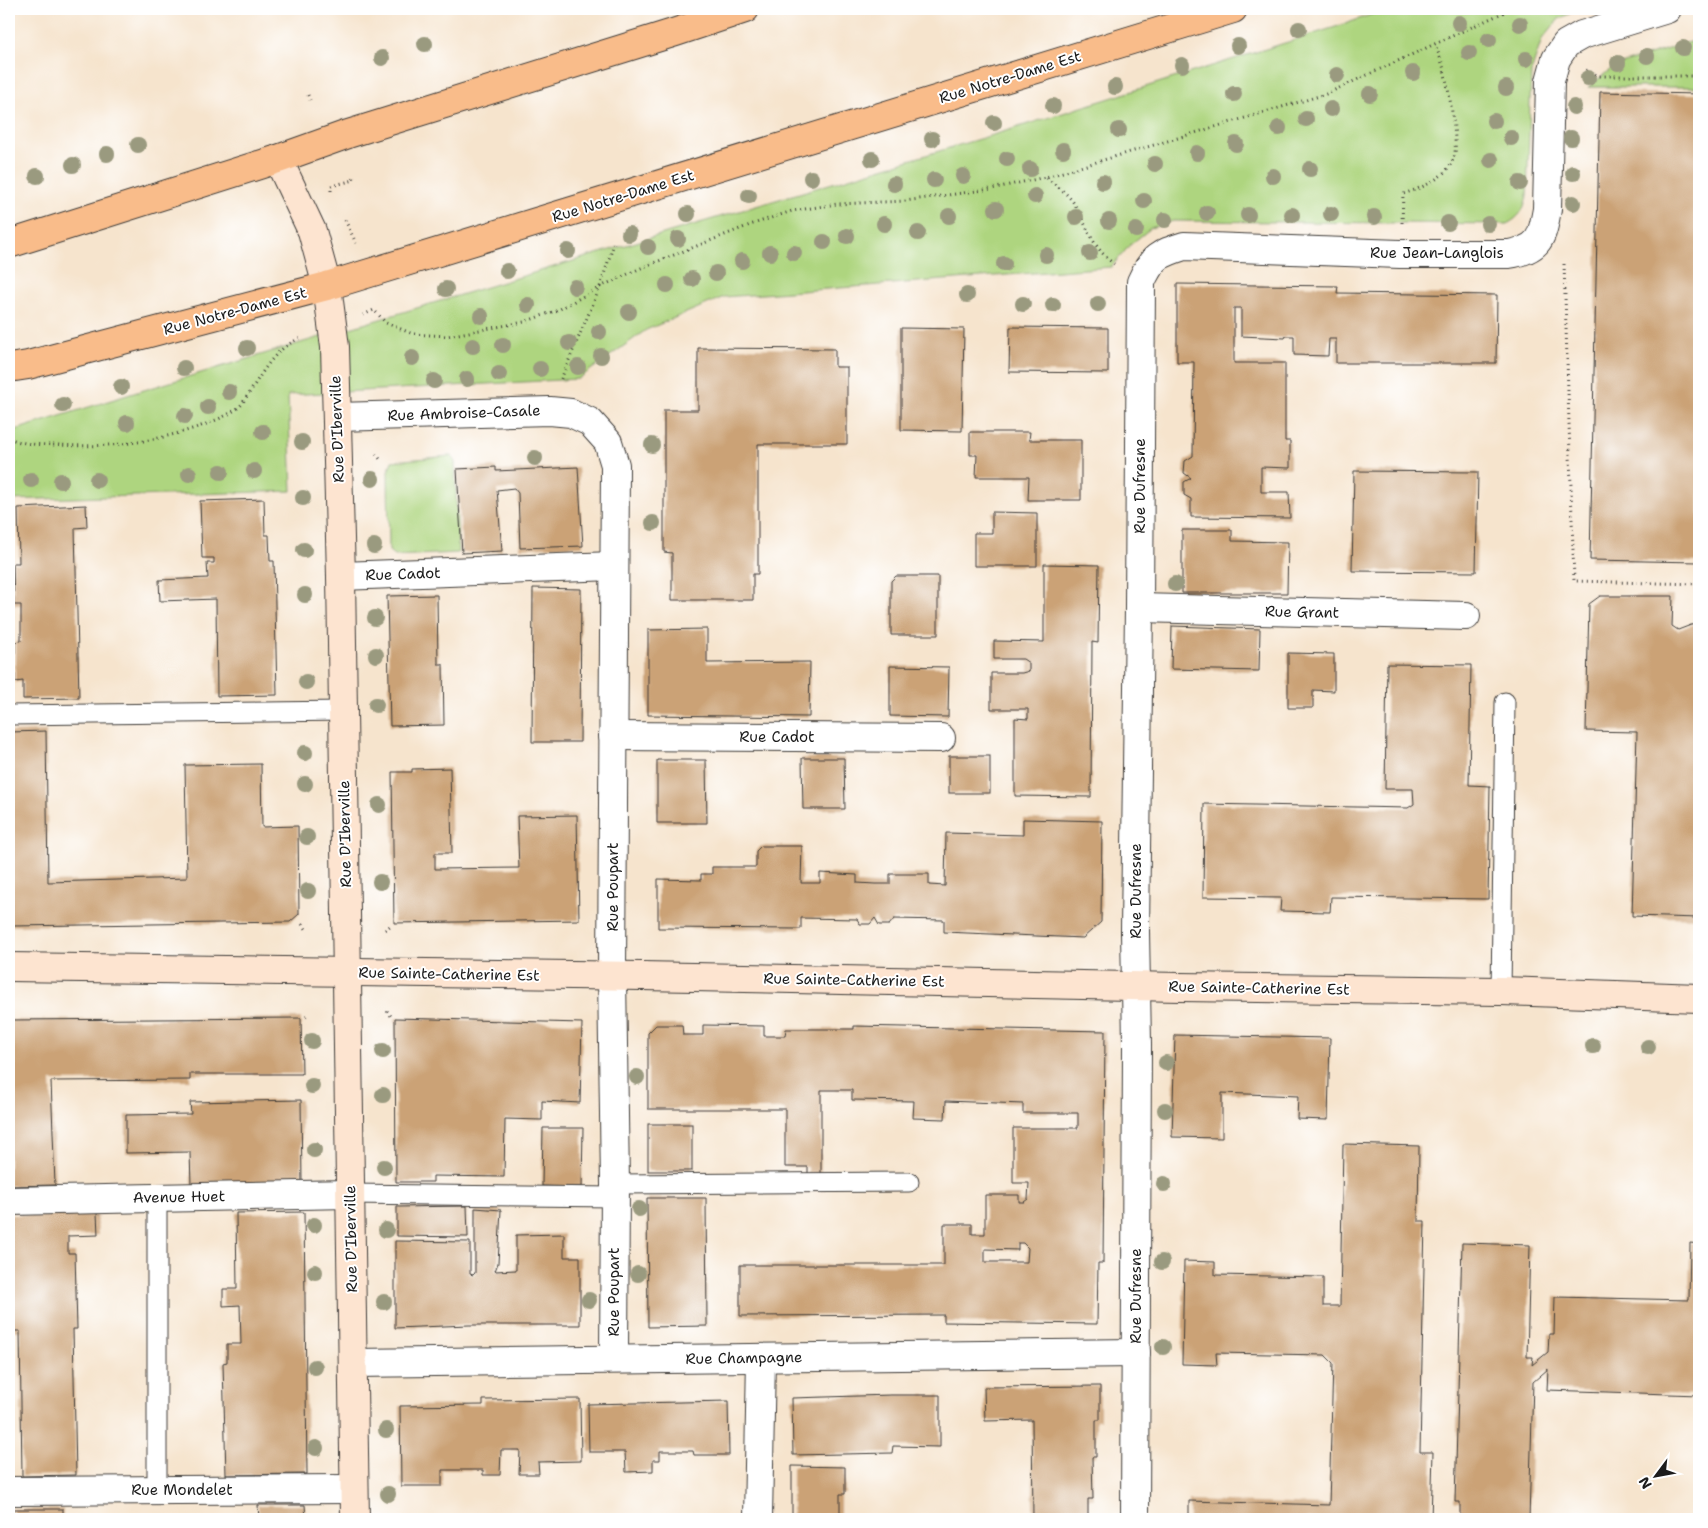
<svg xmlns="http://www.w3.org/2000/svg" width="1708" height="1528" viewBox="0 0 1708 1528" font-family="'Shantell Sans',sans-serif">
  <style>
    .green { fill: #aed57f; stroke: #65784e }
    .building { fill: #cba276; fill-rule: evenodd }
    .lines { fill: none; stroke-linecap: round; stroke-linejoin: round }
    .lane-casing { stroke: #3d3a37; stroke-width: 21 }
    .street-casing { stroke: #3d3a37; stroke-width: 30 }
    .secondary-casing { stroke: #3d3a37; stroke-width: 30 }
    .primary-casing { stroke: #3d3a37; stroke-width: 30 }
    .path { stroke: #3d3a37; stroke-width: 3; stroke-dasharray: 1 4; stroke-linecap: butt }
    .lane { stroke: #fff; stroke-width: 19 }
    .street { stroke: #fff; stroke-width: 28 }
    .secondary { stroke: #fde4d0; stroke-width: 28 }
    .primary { stroke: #f9bc8a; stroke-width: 28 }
    .tree { fill: #9a9a7f }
    .labels { text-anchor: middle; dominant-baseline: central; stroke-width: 4; stroke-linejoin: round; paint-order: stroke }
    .street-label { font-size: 15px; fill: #1c1c1c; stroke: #fff }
  </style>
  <rect width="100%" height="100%" fill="#fff"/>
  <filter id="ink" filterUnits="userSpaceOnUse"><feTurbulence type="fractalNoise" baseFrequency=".02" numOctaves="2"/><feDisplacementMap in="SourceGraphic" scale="10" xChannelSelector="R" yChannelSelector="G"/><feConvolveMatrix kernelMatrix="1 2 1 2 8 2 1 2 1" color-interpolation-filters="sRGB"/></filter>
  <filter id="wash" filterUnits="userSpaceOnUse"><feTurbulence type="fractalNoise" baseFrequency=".0096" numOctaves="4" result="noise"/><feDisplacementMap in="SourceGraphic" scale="20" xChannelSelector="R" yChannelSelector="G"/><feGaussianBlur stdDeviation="1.12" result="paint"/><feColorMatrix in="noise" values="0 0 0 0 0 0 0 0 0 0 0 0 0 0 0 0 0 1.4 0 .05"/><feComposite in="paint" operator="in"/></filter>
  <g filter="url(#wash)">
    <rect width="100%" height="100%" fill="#f6e4cd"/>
    <g class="green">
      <path d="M1387,9H1579L1559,19L1542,39L1531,72L1527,196C1524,210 1520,217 1507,224L1173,221L1151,228L1131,244L1111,267L724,297L646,330L578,379L288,395L292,491L9,500V432L124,396L1009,130L1345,24Z"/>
      <polygon points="1699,39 1699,87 1588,87 1615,66"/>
      <polygon points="451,456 455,462 458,553 395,556 389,551 388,471 392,461"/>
    </g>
    <g id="blocks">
      <g class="building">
        <polygon points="1600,92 1699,94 1699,562 1590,560"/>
        <polygon points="1177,284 1338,286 1337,293 1497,295 1496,363 1336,363 1336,339 1329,339 1328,356 1294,355 1294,336 1286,336 1285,338 1241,336 1241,308 1234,308 1234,363 1285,363 1285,441 1290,441 1290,468 1261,467 1261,492 1289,492 1290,518 1191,517 1191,499 1184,495 1184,482 1191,478 1184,473 1185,461 1193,456 1194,362 1177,362"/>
        <polygon points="1010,327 1108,328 1108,373 1009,372"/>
        <polygon points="901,328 964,329 962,431 901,430"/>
        <polygon points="698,348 835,349 835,367 847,367 847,444 758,444 758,574 753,574 753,600 672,600 672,553 664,552 664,410 698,410"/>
        <polygon points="970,432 1030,432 1029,440 1081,440 1081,500 1028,500 1029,477 976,477 977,455 970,455"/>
        <polygon points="496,467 496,471 578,467 583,546 520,548 518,493 514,488 497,490 502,551 462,553 457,469"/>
        <polygon points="1354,471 1478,472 1476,572 1352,571"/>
        <polygon points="264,499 265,535 269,535 270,561 274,561 277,695 217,696 216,599 160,601 159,580 208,578 207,563 214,563 214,558 202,558 200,501"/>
        <polygon points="86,505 87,527 75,528 79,698 23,699 23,681 15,682 15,642 21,641 21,605 14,605 13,563 19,563 18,508"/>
        <polygon points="992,512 1037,513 1037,566 974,566 974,533 992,533"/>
        <polygon points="1182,530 1232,530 1232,541 1288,542 1287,593 1182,593"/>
        <polygon points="1044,564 1099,565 1098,643 1092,642 1091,797 1015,796 1015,718 1028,719 1028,709 991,709 991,673 1022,673 1029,671 1029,663 1023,659 994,659 994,641 1044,642"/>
        <polygon points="896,576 938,576 938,635 891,635 891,581"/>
        <polygon points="533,588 581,589 580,742 532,742"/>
        <polygon points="437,595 438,664 443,664 444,725 390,726 387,596"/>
        <polygon points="1600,596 1673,596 1672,626 1678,630 1691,625 1699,624 1699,918 1632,916 1637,732 1586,731 1589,604"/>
        <polygon points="1172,626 1260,629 1259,671 1171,669"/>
        <polygon points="707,629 707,663 810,662 809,717 648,715 648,630"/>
        <polygon points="1288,653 1334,654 1334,691 1313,690 1313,708 1288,708"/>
        <polygon points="1387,664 1471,665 1469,785 1490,786 1488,899 1331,897 1330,912 1280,911 1281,898 1203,897 1204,804 1408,808 1414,804 1413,789 1385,789"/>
        <polygon points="890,666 949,667 948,717 890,716"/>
        <polygon points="46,731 48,882 187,878 185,765 261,764 262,827 298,826 299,914 290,922 12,926 9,923 9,732"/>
        <rect x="949" y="756" width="41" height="37"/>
        <polygon points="802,758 844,758 845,809 803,809"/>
        <polygon points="657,760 706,760 707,823 657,823"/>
        <polygon points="450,768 452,853 435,853 435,869 519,868 517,816 577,815 579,920 394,923 392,772 412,772 412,769"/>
        <polygon points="1023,819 1102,821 1101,922 1083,938 944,932 944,920 894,919 889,925 879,925 875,918 870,924 860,924 857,919 801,918 801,929 658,928 658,879 701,880 701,874 712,874 712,867 756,867 756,851 761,846 802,846 801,883 820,883 820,873 857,875 857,883 875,884 890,884 890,874 929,874 929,885 945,886 946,833 1023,835"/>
        <polygon points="301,1018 302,1074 190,1074 190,1080 51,1081 55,1185 9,1186 9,1020"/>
        <polygon points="395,1018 582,1023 580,1103 542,1101 542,1120 505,1119 504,1177 433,1176 433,1182 396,1182"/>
        <path d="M656,1025H682L683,1035H703V1025L764,1026V1036H785L786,1029H854V1026L1105,1031L1103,1263H1098L1097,1324L944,1322V1315L740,1316V1265H944V1224H972V1234H985V1195H1019V1202H1024L1028,1199L1029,1183H1013V1128H1078V1113H1023V1104L946,1101L945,1119L913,1118L914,1101L852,1100V1090H821V1174H808V1167H785V1109H648V1033ZM1018,1243H1023L1028,1248L1027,1262H985V1249L1018,1250Z"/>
        <polygon points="1175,1035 1330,1038 1328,1120 1297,1119 1298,1096 1222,1093 1222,1138 1172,1137"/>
        <polygon points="301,1100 302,1184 191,1185 190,1152 126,1153 126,1115 191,1114 190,1102"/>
        <rect x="648" y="1124" width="44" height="47"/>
        <polygon points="543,1128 583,1128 582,1187 542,1186"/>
        <polygon points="1343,1144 1419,1146 1418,1221 1425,1221 1420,1452 1433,1452 1431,1519 1189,1519 1189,1501 1329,1505 1333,1363 1325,1355 1216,1353 1217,1365 1182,1364 1184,1261 1215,1262 1215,1275 1323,1277 1323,1306 1340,1306"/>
        <polygon points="647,1198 706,1198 707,1326 648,1327"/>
        <polygon points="467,1206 468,1237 397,1236 397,1207"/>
        <polygon points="475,1208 501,1210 498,1263 495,1271 516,1270 516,1235 564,1234 564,1257 580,1257 580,1325 469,1325 395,1328 395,1241 470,1242 470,1274 473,1275 475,1273"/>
        <polygon points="304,1212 307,1474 226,1475 223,1363 227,1362 227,1344 241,1344 240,1305 223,1306 223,1289 237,1289 236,1213"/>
        <polygon points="97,1213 98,1235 68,1236 68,1253 75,1253 77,1329 73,1329 76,1475 22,1476 20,1331 11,1331 9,1215"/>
        <polygon points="1462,1243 1530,1245 1527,1357 1533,1357 1532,1365 1548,1352 1549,1334 1554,1334 1555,1297 1689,1300 1690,1243 1699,1244 1699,1395 1547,1390 1548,1369 1533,1382 1529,1519 1460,1519 1460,1502 1455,1502"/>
        <polygon points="1100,1386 1100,1420 1096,1420 1096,1457 1092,1457 1093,1499 1088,1499 1088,1519 1033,1519 1032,1420 985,1421 984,1387"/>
        <polygon points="891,1395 940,1395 940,1447 893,1446 892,1453 793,1455 792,1398"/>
        <polygon points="580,1399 581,1461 538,1462 539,1474 519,1474 520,1450 501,1450 500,1475 483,1475 483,1470 442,1470 442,1486 401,1486 400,1406 483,1405 483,1400"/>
        <polygon points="728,1401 729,1455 694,1455 693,1451 660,1451 660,1460 653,1460 653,1471 626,1472 625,1452 589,1452 588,1404"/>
        <polygon points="792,1466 845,1467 845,1494 840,1494 840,1514 825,1514 825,1519 792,1519"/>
        <polygon points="258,1505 305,1505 306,1519 259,1519"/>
        <rect x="13" y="1509" width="50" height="10"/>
      </g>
    </g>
  </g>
  <g filter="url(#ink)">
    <use href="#blocks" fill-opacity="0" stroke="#3d3a37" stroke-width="1"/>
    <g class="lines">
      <defs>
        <g id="lane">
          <polyline points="9,715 343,711"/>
          <polyline points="1501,991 1505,702"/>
          <polyline points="615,1184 909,1182"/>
          <polyline points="350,1194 614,1197"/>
          <polyline points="157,1198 157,1490"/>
        </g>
        <g id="street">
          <polyline points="337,417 550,411 571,413 590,422 608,442 615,465 612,975 615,1184 614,1359"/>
          <polyline points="341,576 614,566"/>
          <polyline points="1139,608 1466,616"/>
          <polyline points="613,736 941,738"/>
          <polyline points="9,1201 350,1194"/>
          <polyline points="353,1363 1136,1353"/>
          <polyline points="9,1491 354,1489"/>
          <polyline points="758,1519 761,1358"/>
          <path d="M1135,1519L1137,1044L1135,931L1139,608L1141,282C1152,257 1159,254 1184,246L1400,254H1509C1540,249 1542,238 1547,209L1550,81L1556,59L1566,44L1582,35L1667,9"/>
        </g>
        <g id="secondary">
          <polyline points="278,159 312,231 327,286 335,347 341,576 355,1519"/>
          <polyline points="9,967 642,976 1179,987 1501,991 1699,998"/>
        </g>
        <g id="primary">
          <polyline points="9,244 278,159 348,134 676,32 745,9"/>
          <polyline points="9,368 28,365 327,286 1233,9"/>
        </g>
      </defs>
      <use href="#lane" class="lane-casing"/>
      <use href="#street" class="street-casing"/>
      <use href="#secondary" class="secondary-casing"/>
      <use href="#primary" class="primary-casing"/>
      <g class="path">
        <polyline points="1586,70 1599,76 1699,76"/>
        <polyline points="308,95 310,100"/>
        <path d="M1047,178C1055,185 1066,192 1073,202C1088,226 1090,245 1114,264"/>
        <polyline points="331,191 331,186 354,180 353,175"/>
        <polyline points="345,220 356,243"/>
        <path d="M1402,223L1403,194C1422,188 1447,178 1454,157C1459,144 1448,86 1444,70C1442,61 1438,53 1435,44"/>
        <polyline points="1564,264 1574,581 1699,584"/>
        <polyline points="363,315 374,310 386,323 413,334 447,336 524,322 558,310 600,287 641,268 750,225 792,211 837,204 905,201 991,189 1046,177 1326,94 1511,9"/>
        <polyline points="561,379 600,287 615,240"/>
        <path d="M9,438C24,445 42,445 58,445C109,448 152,443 201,426C214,421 227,416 238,408C243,404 246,397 250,392C264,370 275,348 301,338"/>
        <polyline points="376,454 380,459"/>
        <polyline points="302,924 307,930"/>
        <polyline points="385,930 390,926"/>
        <polyline points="387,1011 391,1016"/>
        <polyline points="306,1017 310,1014"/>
      </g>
      <use href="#lane" class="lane"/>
      <use href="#street" class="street"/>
      <use href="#secondary" class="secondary"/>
      <use href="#primary" class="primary"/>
    </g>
    <g class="tree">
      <circle cx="1459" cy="23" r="8"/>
      <circle cx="1520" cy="24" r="8"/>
      <circle cx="1299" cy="29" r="8"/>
      <circle cx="1489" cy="40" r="8"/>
      <circle cx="425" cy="44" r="8"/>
      <circle cx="1238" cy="46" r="8"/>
      <circle cx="1683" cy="48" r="8"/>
      <circle cx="1469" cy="53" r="8"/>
      <circle cx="1647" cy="56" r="8"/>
      <circle cx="382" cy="58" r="8"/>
      <circle cx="1526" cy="59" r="8"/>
      <circle cx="1618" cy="63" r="8"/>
      <circle cx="1182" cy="65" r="8"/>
      <circle cx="1413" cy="73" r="8"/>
      <circle cx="1337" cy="75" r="8"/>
      <circle cx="1588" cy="78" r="8"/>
      <circle cx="1115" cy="87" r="8"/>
      <circle cx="1506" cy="88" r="8"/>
      <circle cx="1234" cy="94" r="8"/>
      <circle cx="1370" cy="94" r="8"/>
      <circle cx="1053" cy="106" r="8"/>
      <circle cx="1574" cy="107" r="8"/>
      <circle cx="1331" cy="109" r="8"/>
      <circle cx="1306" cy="119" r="8"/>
      <circle cx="1494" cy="121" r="8"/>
      <circle cx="994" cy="123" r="8"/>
      <circle cx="1279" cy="128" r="8"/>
      <circle cx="1119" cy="130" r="8"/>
      <circle cx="1511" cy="138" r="8"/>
      <circle cx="1571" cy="138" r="8"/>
      <circle cx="932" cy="139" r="8"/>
      <circle cx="1236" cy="144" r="8"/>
      <circle cx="138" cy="145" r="8"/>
      <circle cx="1063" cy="150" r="8"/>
      <circle cx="1197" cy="153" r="8"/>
      <circle cx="107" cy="154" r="8"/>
      <circle cx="872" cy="159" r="8"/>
      <circle cx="1007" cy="159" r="8"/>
      <circle cx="1491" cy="160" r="8"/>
      <circle cx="1155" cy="164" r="8"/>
      <circle cx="73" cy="165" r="8"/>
      <circle cx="1030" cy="169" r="8"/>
      <circle cx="1310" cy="169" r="8"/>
      <circle cx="1573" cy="173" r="8"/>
      <circle cx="37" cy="176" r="8"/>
      <circle cx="963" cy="176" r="8"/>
      <circle cx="1273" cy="176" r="8"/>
      <circle cx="811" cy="178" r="8"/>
      <circle cx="934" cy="180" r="8"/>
      <circle cx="1103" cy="182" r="8"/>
      <circle cx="1520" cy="183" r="8"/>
      <circle cx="894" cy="184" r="8"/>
      <circle cx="749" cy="196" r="8"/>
      <circle cx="1035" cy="196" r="8"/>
      <circle cx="1144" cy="201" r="8"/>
      <circle cx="1573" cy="203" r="8"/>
      <circle cx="996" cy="209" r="8"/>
      <circle cx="1207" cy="213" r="8"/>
      <circle cx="688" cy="214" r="8"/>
      <circle cx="1331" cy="214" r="8"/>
      <circle cx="1248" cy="215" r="8"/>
      <circle cx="1292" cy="215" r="8"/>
      <circle cx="949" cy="216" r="8"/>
      <circle cx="1076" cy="217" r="8"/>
      <circle cx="1374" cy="217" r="8"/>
      <circle cx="1165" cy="220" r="8"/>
      <circle cx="1109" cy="221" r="8"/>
      <circle cx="1448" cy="223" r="8"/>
      <circle cx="884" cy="224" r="8"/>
      <circle cx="1488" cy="224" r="8"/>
      <circle cx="1136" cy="230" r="8"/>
      <circle cx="918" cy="233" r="8"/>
      <circle cx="629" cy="234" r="8"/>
      <circle cx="847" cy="236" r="8"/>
      <circle cx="678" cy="239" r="8"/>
      <circle cx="824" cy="242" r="8"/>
      <circle cx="648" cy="247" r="8"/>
      <circle cx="568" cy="251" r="8"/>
      <circle cx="770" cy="253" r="8"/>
      <circle cx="794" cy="253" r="8"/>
      <circle cx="1090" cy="253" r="8"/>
      <circle cx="1046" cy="255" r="8"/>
      <circle cx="742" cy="261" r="8"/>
      <circle cx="1004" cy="264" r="8"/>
      <circle cx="507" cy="271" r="8"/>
      <circle cx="716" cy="273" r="8"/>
      <circle cx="692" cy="279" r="8"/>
      <circle cx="667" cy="285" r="8"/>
      <circle cx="575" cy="287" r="8"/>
      <circle cx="446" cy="289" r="8"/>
      <circle cx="967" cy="295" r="8"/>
      <circle cx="1023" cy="304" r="8"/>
      <circle cx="1098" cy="304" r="8"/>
      <circle cx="528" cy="305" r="8"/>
      <circle cx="1053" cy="305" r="8"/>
      <circle cx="629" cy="312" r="8"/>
      <circle cx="481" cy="316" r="8"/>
      <circle cx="599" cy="332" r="8"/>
      <circle cx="569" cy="343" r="8"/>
      <circle cx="503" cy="345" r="8"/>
      <circle cx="473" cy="346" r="8"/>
      <circle cx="247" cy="348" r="8"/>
      <circle cx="601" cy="356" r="8"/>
      <circle cx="412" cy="358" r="8"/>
      <circle cx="578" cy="367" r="8"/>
      <circle cx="184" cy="368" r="8"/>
      <circle cx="540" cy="369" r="8"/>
      <circle cx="499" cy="374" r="8"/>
      <circle cx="467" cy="379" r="8"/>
      <circle cx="434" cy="381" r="8"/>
      <circle cx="121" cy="387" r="8"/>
      <circle cx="229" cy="392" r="8"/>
      <circle cx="63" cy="405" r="8"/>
      <circle cx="208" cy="407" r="8"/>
      <circle cx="185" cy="416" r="8"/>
      <circle cx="127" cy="423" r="8"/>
      <circle cx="263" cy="432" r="8"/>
      <circle cx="302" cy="442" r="8"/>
      <circle cx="652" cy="445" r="8"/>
      <circle cx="535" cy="458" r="8"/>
      <circle cx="254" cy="471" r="8"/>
      <circle cx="221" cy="472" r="8"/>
      <circle cx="189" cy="474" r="8"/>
      <circle cx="372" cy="479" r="8"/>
      <circle cx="31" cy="480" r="8"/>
      <circle cx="97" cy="480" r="8"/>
      <circle cx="61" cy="481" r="8"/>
      <circle cx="303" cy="498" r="8"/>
      <circle cx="653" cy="523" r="8"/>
      <circle cx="374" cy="546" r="8"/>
      <circle cx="304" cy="550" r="8"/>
      <circle cx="1175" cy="584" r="8"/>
      <circle cx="305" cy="595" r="8"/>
      <circle cx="375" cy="618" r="8"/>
      <circle cx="376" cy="655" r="8"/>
      <circle cx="306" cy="682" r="8"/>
      <circle cx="376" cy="705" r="8"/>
      <circle cx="305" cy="753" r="8"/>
      <circle cx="305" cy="784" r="8"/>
      <circle cx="379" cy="805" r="8"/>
      <circle cx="307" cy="837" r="8"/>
      <circle cx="380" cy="882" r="8"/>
      <circle cx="308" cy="891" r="8"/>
      <circle cx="312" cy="1041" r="8"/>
      <circle cx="1593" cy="1046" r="8"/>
      <circle cx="1648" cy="1047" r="8"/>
      <circle cx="383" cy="1051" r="8"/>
      <circle cx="1166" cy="1063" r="8"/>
      <circle cx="637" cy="1077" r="8"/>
      <circle cx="312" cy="1086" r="8"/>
      <circle cx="383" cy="1095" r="8"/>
      <circle cx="1165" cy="1110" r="8"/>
      <circle cx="314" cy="1150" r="8"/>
      <circle cx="384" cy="1167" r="8"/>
      <circle cx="1164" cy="1184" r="8"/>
      <circle cx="639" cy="1209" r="8"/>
      <circle cx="314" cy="1225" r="8"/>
      <circle cx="386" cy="1230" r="8"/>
      <circle cx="1162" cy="1262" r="8"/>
      <circle cx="315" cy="1272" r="8"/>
      <circle cx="638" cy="1274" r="8"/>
      <circle cx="589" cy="1300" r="8"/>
      <circle cx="384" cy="1302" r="8"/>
      <circle cx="1163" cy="1347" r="8"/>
      <circle cx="315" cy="1367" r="8"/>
      <circle cx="386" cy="1430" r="8"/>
      <circle cx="316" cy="1448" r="8"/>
      <circle cx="388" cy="1494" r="8"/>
    </g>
  </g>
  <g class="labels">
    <g class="street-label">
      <text transform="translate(1010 77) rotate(-17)">Rue Notre-Dame Est</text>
      <text transform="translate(623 196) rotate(-17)">Rue Notre-Dame Est</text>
      <text x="1437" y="253">Rue Jean-Langlois</text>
      <text transform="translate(235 311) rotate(-15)">Rue Notre-Dame Est</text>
      <text transform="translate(464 413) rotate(-2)">Rue Ambroise-Casale</text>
      <text transform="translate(337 429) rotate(-92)">Rue D'Iberville</text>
      <text transform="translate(1140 486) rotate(-90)">Rue Dufresne</text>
      <text transform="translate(403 574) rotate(-2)">Rue Cadot</text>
      <text transform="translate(1302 612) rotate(1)">Rue Grant</text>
      <text x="777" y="737">Rue Cadot</text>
      <text transform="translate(345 834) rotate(-91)">Rue D'Iberville</text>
      <text transform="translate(613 887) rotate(-90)">Rue Poupart</text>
      <text transform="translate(1136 891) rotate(-90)">Rue Dufresne</text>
      <text transform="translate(449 974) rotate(1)">Rue Sainte-Catherine Est</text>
      <text transform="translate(854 980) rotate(1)">Rue Sainte-Catherine Est</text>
      <text transform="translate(1259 988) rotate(1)">Rue Sainte-Catherine Est</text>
      <text transform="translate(179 1197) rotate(-1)">Avenue Huet</text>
      <text transform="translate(351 1239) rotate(-91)">Rue D'Iberville</text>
      <text transform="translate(614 1292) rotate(-90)">Rue Poupart</text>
      <text transform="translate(1136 1296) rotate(-90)">Rue Dufresne</text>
      <text transform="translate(744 1358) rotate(-1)">Rue Champagne</text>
      <text x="182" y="1490">Rue Mondelet</text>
    </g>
  </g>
  <rect width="1708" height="1528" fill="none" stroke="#fff" stroke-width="30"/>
  <g transform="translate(1656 1476) rotate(238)" stroke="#ffffff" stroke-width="4" paint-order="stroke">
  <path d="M0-4L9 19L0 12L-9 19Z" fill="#1c1c1c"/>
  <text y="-8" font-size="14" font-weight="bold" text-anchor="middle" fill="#1c1c1c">N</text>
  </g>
</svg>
